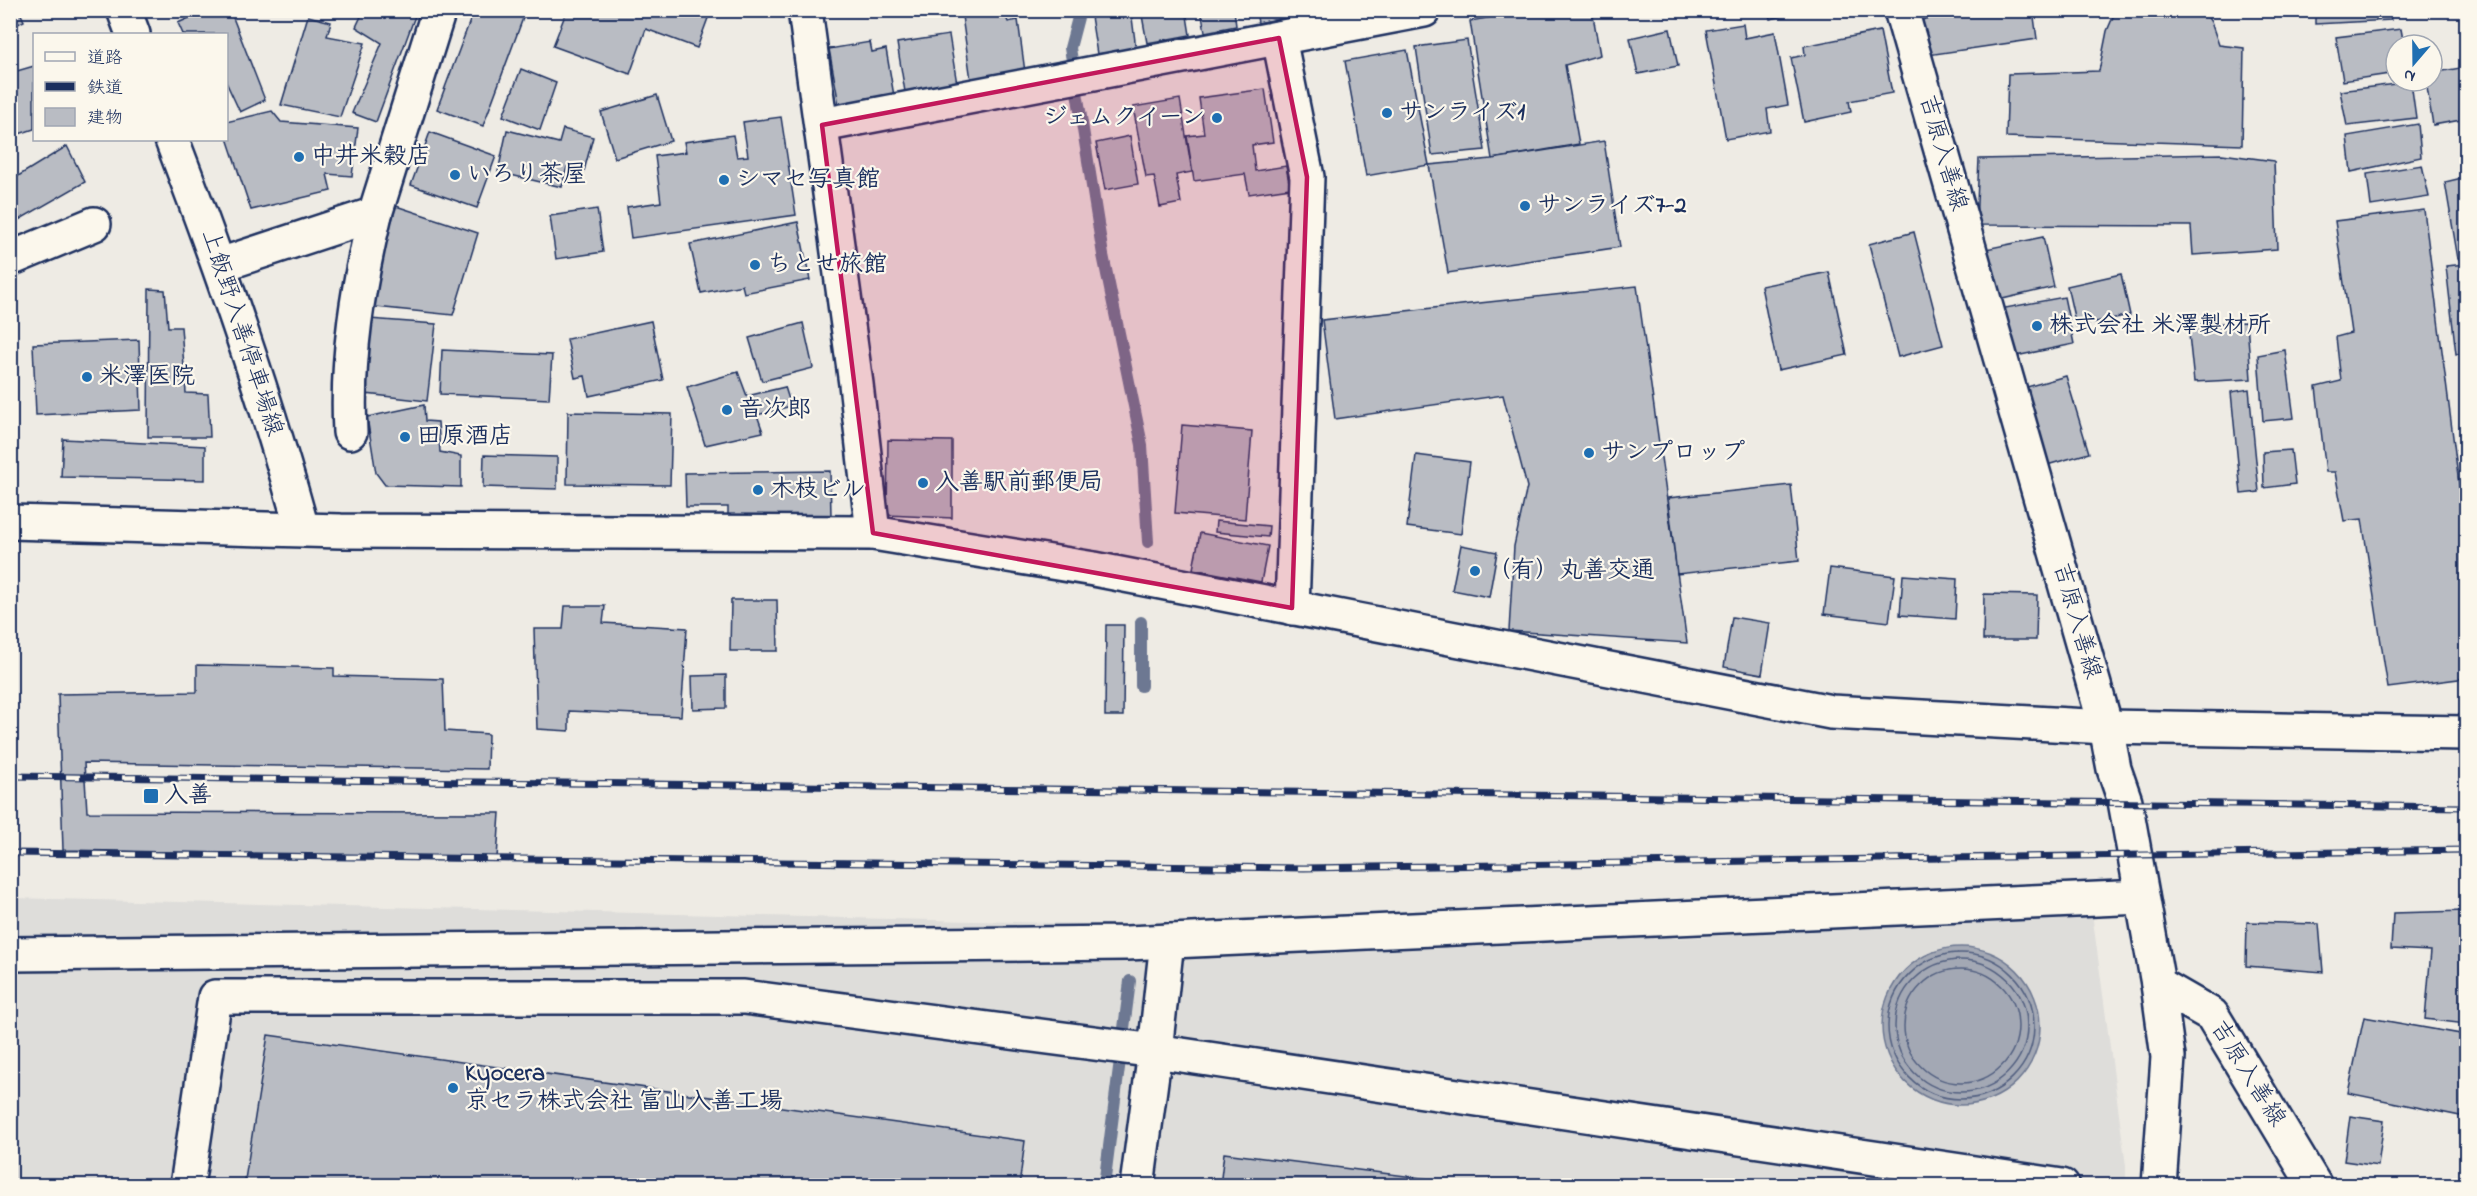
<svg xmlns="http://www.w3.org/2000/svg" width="2477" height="1196" viewBox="0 0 2477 1196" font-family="'Indie Flower','Klee One',sans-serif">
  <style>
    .built { fill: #deddda }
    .water { fill: #a3a8b4; stroke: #6d7892; stroke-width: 1.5 }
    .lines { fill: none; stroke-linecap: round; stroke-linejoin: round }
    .shore { stroke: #515f80; stroke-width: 1.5 }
    .stream { stroke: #6d7892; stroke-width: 12 }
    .building { fill: #b9bcc3; stroke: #1b2f5e; stroke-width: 1.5 }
    .minor-casing { stroke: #1b2f5e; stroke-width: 38 }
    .major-casing { stroke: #1b2f5e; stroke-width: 38 }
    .minor { stroke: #fbf7ec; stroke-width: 33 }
    .major { stroke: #fbf7ec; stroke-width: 33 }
    .rail-casing { stroke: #1b2f5e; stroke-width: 7 }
    .rail { stroke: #fbf7ec; stroke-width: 4.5; stroke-dasharray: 14; stroke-linecap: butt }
    .marked { fill: #c2185b; fill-opacity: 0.2; stroke: #c2185b; stroke-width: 4.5; stroke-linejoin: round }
    .poi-dot { fill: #1f6fb2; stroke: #fbf7ec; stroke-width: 2 }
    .labels { text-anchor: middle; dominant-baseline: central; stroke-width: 4.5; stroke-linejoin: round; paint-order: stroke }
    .poi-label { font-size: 24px; font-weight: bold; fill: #1b2f5e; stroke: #fbf7ec; text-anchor: start }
    .street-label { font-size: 24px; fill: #1b2f5e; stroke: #fbf7ec }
  </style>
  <rect width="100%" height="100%" fill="#eeebe4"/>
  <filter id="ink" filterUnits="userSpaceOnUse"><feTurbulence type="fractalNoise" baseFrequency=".0167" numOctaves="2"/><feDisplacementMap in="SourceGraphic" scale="12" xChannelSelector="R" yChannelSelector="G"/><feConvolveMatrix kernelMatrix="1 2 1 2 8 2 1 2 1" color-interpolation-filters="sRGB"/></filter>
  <g filter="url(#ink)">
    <polygon class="built" points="11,898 1681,938 2092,913 2126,1166 2126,1185 11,1186"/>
    <circle class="water" cx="1961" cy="1026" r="79"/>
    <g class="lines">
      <g class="shore">
        <circle cx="1961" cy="1026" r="73"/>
        <circle cx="1961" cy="1026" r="66"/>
        <circle cx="1961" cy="1026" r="57"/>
      </g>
      <g class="stream">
        <polyline points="1080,10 1070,48 1103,255 1142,445 1148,542"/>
        <polyline points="1141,622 1141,686"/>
        <polyline points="1104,1186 1130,981"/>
      </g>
    </g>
    <g class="building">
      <polygon points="10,10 19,10 24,21 10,28"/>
      <polygon points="207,10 230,10 265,100 240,112 226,82 226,34 183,34 178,23"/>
      <polygon points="364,10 401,10 415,16 376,122 352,113 382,43 356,27"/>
      <polygon points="474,10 526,10 483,126 437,109"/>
      <polygon points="567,10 711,10 697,48 646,29 630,74 553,46"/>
      <polygon points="1003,10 1008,22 1018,20 1025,72 971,80 962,16"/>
      <polygon points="1090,10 1131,10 1136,49 1097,54"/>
      <polygon points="1141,10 1186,10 1190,35 1147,43"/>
      <polygon points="1201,10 1234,10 1236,26 1205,32"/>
      <polygon points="1256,10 1320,10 1320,11 1258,23"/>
      <polygon points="1531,10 1592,10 1600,55 1565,65 1579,144 1492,159 1470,21"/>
      <polygon points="1768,10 1801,10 1801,12 1770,19"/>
      <polygon points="1959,10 2033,10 2037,39 1928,55 1922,20"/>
      <polygon points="2116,10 2203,10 2211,22 2219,45 2244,48 2242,145 2006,137 2008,74 2099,71 2107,31"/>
      <polygon points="2315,10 2389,10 2391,20 2315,24"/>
      <polygon points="308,16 331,22 327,36 365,43 340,117 281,105"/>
      <polygon points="1743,24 1745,38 1775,32 1788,105 1767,109 1770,131 1726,139 1706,30"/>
      <polygon points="1670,29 1678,66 1638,74 1630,38"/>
      <polygon points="2401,29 2404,45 2396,45 2396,73 2343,81 2336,37"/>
      <polygon points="1880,31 1892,93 1849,101 1851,112 1804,122 1791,58 1805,55 1804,46"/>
      <polygon points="949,35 958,90 906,98 897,43"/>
      <polygon points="1467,40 1485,150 1432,155 1416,47"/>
      <polygon points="870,42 872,52 886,49 894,96 839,105 829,49"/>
      <polygon points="1407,50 1429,165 1366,176 1345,61"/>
      <polygon points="34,66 34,129 10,137 10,73"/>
      <polygon points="2460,68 2466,97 2466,119 2433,125 2426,81 2432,81 2432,73"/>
      <polygon points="521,69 556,83 540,130 503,116"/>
      <polygon points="2411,82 2416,118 2347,126 2340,91"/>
      <polygon points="1265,89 1273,142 1252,145 1255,171 1286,166 1290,188 1249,194 1245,174 1194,181 1187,136 1204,134 1199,98"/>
      <polygon points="657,95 671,141 615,158 601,112"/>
      <polygon points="1180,99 1192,172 1176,175 1181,203 1160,207 1154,176 1146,177 1133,107"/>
      <polygon points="272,111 281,122 358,128 352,176 327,174 331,191 251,210 226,135 226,122"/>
      <polygon points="781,117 796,215 631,238 627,207 661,202 655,156 686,152 684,142 733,135 737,157 748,156 743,122"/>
      <polygon points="2418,124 2421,157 2351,172 2347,136"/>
      <polygon points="563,129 593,137 584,171 567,167 562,187 498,172 507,130 559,143"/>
      <polygon points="430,132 496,156 477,208 411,185"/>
      <polygon points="1130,136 1138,184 1105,190 1096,143"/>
      <polygon points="1604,141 1620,247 1448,273 1429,165 1492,159"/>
      <polygon points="67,146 85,182 10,225 10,181"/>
      <polygon points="2222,154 2274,161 2277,249 2193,255 2191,226 1976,225 1979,159"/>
      <polygon points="2422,165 2429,197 2371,206 2367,174"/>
      <polygon points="2466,177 2466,258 2458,259 2445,182"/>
      <polygon points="393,205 478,233 453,315 366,306"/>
      <polygon points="597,209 603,252 556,259 550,216"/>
      <polygon points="2424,210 2466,539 2466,678 2388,688 2362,519 2344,521 2335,472 2326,472 2316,387 2341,381 2336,337 2351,333 2335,221"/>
      <polygon points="798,222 810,280 744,293 742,285 701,293 690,244"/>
      <polygon points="1914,232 1943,345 1898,357 1869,244"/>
      <polygon points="2043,237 2054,287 1998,300 1986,249"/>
      <polygon points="2466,264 2466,353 2456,354 2446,266"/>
      <polygon points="1829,272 1847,355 1778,370 1761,286"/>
      <polygon points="2121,274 2130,315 2076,326 2067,286"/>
      <polygon points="1637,286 1687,643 1509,631 1514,546 1527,487 1503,395 1335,419 1322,320"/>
      <polygon points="149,289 165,290 168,327 181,327 186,393 208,394 210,437 148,437"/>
      <polygon points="2064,297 2074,344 2011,357 2000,309"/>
      <polygon points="369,319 436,324 427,401 366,394"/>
      <polygon points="651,321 663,380 589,396 585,376 575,378 567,339"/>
      <polygon points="2247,322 2251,379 2194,382 2188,325"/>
      <polygon points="803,323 813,368 762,381 749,338"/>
      <polygon points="139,340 141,410 36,415 33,344"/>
      <polygon points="442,350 552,355 549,399 440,394"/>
      <polygon points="2285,350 2294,418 2263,421 2258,355"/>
      <polygon points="738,372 747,396 785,387 791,406 757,415 763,432 705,445 687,387"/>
      <polygon points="2066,376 2089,453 2040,467 2020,389"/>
      <polygon points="2249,389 2259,492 2241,494 2231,392"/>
      <polygon points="424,405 425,421 438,422 440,452 461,456 461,487 385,485 376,473 367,417"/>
      <polygon points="568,412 672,414 670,485 567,484"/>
      <polygon points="1182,425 1252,431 1245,519 1175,513"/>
      <polygon points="63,439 205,446 205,480 61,477"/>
      <polygon points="888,440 952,441 952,518 887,515"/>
      <polygon points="2291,450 2295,484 2264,488 2263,452"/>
      <polygon points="484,455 557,457 557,489 483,487"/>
      <polygon points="1416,455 1470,462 1461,534 1407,527"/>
      <polygon points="830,471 831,517 728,519 728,507 686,507 685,473"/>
      <polygon points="1791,485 1799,561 1677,574 1668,498"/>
      <polygon points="1216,521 1269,526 1268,537 1215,532"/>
      <polygon points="1200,533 1268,546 1261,582 1193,569"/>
      <polygon points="1461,545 1497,552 1489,597 1452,590"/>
      <polygon points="1830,568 1895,576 1889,622 1824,614"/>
      <polygon points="1903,575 1957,579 1955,619 1900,615"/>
      <polygon points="1984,594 2037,595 2036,640 1983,640"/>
      <polygon points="731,600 777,600 778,651 730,651"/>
      <polygon points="565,606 605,606 603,623 687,628 681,716 569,711 569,731 537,729 534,629 563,629"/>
      <polygon points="1732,617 1770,623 1762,674 1724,667"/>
      <polygon points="1106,625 1124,625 1123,716 1105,716"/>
      <polygon points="197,665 334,668 334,676 443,679 445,731 488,734 487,769 84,763 87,812 500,813 497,858 63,850 58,694 197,692"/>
      <polygon points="726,675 726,708 693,709 692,676"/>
      <polygon points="2466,911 2466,1024 2425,1019 2431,951 2391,949 2393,913"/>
      <polygon points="2247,922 2319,924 2323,972 2246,966"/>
      <polygon points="2364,1017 2466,1035 2465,1117 2348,1093"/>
      <polygon points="268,1035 1025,1141 1019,1186 244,1186"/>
      <polygon points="2350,1116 2384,1121 2378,1166 2344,1161"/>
      <polygon points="1224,1153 1485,1186 1220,1186"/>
    </g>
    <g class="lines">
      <defs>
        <g id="minor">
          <polyline points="805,10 856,384 873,533"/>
          <polyline points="1279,38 1307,177 1292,608"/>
          <polyline points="822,125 1424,10"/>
          <polyline points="10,259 94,224"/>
          <polyline points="220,265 375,214 439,10"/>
          <path d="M350,432C346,358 358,286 375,214"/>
          <polyline points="10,522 341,531 873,533 1094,569 1831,712 2106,727 2466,733"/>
          <polyline points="10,954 1127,943 2142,897"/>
          <polyline points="2158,984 2168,1057 2159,1186"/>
          <polyline points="187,1186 215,997 744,997 1155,1051 1167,941"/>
          <polyline points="1137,1186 1155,1051 2062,1186"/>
        </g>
        <g id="major">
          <polyline points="124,10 133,34"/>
          <polyline points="1901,10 2106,727 2114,769 2125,801 2158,984 2212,1015 2315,1186"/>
          <path d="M172,140C221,268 266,397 302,529"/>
        </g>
      </defs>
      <use href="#minor" class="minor-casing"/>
      <use href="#major" class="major-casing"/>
      <use href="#minor" class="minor"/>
      <use href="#major" class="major"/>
      <defs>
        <g id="rail">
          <polyline points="10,776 2466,807"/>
          <polyline points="10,853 1304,868 2466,850"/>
        </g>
      </defs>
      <use href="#rail" class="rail-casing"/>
      <use href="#rail" class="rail"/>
    </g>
  </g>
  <path class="marked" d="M1279,38L1307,177L1292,608L873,533L822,125Z"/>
  <g class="poi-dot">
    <circle cx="1387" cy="113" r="6"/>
    <circle cx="1217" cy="118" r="6"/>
    <circle cx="299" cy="157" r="6"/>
    <circle cx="455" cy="175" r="6"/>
    <circle cx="724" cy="180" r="6"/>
    <circle cx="1525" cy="206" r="6"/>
    <circle cx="755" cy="265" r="6"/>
    <circle cx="2037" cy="326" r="6"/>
    <circle cx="87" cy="377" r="6"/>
    <circle cx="727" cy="410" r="6"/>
    <circle cx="405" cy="437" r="6"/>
    <circle cx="1589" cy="453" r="6"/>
    <circle cx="923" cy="483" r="6"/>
    <circle cx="758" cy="490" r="6"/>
    <circle cx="1475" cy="571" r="6"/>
    <rect x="143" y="788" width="16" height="16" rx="3"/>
    <circle cx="453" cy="1088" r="6"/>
  </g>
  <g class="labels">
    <g class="poi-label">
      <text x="1399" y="113">サンライズ1</text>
      <text x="1205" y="118" text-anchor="end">ジェムクイーン</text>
      <text x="311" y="157">中井米穀店</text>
      <text x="467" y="175">いろり茶屋</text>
      <text x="736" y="180">シマセ写真館</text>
      <text x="1537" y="206">サンライズ7-2</text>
      <text x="767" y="265">ちとせ旅館</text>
      <text x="2049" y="326">株式会社 米澤製材所</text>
      <text x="99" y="377">米澤医院</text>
      <text x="739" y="410">音次郎</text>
      <text x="417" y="437">田原酒店</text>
      <text x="1601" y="453">サンプロップ</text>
      <text x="935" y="483">入善駅前郵便局</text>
      <text x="770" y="490">木枝ビル</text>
      <text x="1487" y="571">（有）丸善交通</text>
      <text x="164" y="796">入善</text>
      <text x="465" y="1074">Kyocera<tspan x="465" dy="28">京セラ株式会社 富山入善工場</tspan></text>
    </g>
    <g class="street-label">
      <text transform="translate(1942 153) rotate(74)">吉原入善線</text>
      <text transform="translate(241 333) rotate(72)">上飯野入善停車場線</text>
      <text transform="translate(2076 621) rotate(74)">吉原入善線</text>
      <text transform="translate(2247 1074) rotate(58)">吉原入善線</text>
    </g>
  </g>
  <rect width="2477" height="1196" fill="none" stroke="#fbf7ec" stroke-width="36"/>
  <rect x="18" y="18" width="2441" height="1160" fill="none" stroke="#1b2f5e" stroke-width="2" filter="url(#ink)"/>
  <rect x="33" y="33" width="195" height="108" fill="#fbf7ec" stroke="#a1a7b3" stroke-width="1.5"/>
  <rect x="45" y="52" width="30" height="9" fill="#fbf7ec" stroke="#a1a7b3" stroke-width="1.5"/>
  <text x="87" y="63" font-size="18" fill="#1b2f5e">道路</text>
  <rect x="45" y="82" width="30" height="9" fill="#1b2f5e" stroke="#a1a7b3" stroke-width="1.5"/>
  <text x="87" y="93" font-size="18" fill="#1b2f5e">鉄道</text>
  <rect x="45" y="108" width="30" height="18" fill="#b9bcc3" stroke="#a1a7b3" stroke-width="1.5"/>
  <text x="87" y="123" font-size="18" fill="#1b2f5e">建物</text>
  <g transform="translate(2414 63) rotate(200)"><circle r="28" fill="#fbf7ec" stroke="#a1a7b3" stroke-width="1.5"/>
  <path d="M0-4.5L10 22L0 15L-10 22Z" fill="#1f6fb2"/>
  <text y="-9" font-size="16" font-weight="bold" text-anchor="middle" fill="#1b2f5e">N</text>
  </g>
</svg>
